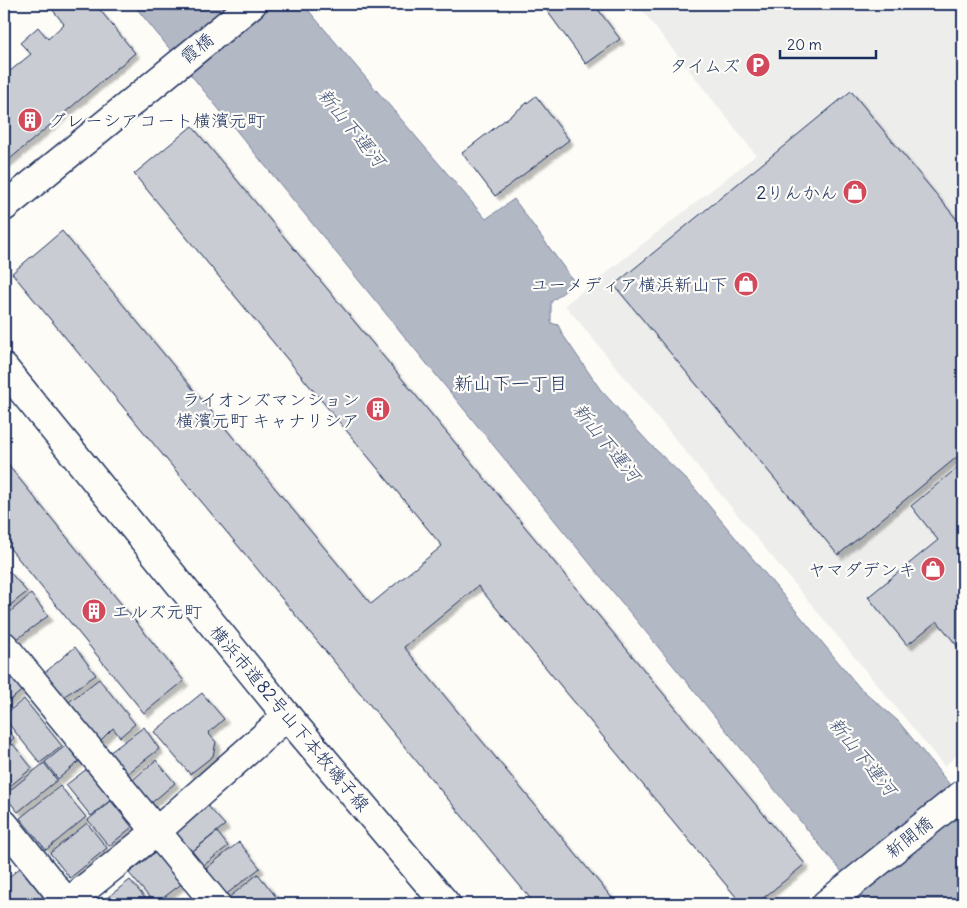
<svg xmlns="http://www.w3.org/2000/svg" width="967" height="908" viewBox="0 0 967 908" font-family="Delius,'Klee One',sans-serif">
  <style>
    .built { fill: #edeeec }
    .water { fill: #b3b8c5; stroke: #76819c }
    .building { fill: #c9ccd3; stroke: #1b2f5e; filter: url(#shadow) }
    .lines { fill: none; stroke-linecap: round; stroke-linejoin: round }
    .minor-casing { stroke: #1b2f5e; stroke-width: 31 }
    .tertiary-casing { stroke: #1b2f5e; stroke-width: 31 }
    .primary-casing { stroke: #1b2f5e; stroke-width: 31 }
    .minor { stroke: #fdfcf7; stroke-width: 28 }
    .tertiary { stroke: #fdfcf7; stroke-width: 28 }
    .primary { stroke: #fdfcf7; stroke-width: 28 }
    .labels { text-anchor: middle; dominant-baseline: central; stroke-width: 4.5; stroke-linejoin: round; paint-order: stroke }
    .street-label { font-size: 18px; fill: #1b2f5e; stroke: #fdfcf7 }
    .poi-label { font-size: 18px; fill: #1b2f5e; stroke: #fdfcf7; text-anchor: end }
    .water-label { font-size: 19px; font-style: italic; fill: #49587d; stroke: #fdfcf7 }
    .neighbourhood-label { font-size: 19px; fill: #1b2f5e; stroke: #fdfcf7 }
  </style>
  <defs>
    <filter id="shadow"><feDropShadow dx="4.5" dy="4.5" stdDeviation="1" flood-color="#0004"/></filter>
  </defs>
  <rect width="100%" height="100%" fill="#fdfcf7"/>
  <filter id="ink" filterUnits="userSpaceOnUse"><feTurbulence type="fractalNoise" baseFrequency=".02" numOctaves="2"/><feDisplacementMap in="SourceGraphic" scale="10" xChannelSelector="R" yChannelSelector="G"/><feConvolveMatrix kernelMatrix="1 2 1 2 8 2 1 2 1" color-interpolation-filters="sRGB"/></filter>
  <g filter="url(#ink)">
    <polygon class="built" points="637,4 963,4 963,751 944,766 565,305 756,155"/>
    <polygon class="water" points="133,4 303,4 486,219 514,199 575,283 551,302 551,323 558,325 563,335 600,389 649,443 691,484 859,687 898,721 963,801 963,904 868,904"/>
    <g class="building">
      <polygon points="48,4 95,4 135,53 4,164 4,76 31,54 20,43 38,27 48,39 64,24"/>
      <polygon points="542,4 594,4 620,39 586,64"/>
      <polygon points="851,91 963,227 963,452 838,555 614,285"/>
      <polygon points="536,96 569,140 495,196 462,153"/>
      <polygon points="192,126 805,864 756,904 742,904 478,586 404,647 617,904 535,904 12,273 62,231 371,604 442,546 134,174"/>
      <polygon points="4,460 184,681 144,713 4,541"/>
      <polygon points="963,463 963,653 937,621 907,645 868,597 938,540 911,506"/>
      <polygon points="9,571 27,592 4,610 4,575"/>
      <polygon points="31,594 48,616 13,642 4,629 4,617"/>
      <polygon points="75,647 96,675 63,697 42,675"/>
      <polygon points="4,663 24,689 4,705"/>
      <polygon points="99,679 135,724 120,737 113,728 99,742 66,704"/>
      <polygon points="202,693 224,719 208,733 216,742 213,756 190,774 154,732"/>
      <polygon points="24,699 62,746 40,763 4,718 4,715"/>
      <polygon points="4,725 14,738 4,747"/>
      <polygon points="144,727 159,749 123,777 105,756"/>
      <polygon points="70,742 83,758 58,779 45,762"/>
      <polygon points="13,744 32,768 4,791 4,751"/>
      <polygon points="156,760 175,783 149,805 128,784"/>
      <polygon points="44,763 57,780 18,812 4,795"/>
      <polygon points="88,768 113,798 91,816 66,785"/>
      <polygon points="60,786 86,817 46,850 20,818"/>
      <polygon points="111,801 132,827 109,846 88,820"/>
      <polygon points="207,805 225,825 190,853 173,832"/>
      <polygon points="87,823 107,848 70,878 50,853"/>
      <polygon points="217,832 228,846 199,869 188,855"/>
      <polygon points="239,842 260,868 224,896 203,871"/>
      <polygon points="158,850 184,882 155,904 129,873"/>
      <polygon points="20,868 49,904 4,904 4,881"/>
      <polygon points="258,874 277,898 269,904 231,904 227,899"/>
      <polygon points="130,880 150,904 99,904"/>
    </g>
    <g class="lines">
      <defs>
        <g id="minor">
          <polyline points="4,207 252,4"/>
          <polyline points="4,646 216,904"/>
          <polyline points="4,824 68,904"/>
          <polyline points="67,903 157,831 287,716"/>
        </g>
        <polyline id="tertiary" points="826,904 963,794"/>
        <polyline id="primary" points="4,368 287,716 446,904"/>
      </defs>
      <use href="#minor" class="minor-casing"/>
      <use href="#tertiary" class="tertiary-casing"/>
      <use href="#primary" class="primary-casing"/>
      <use href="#minor" class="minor"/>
      <use href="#tertiary" class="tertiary"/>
      <use href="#primary" class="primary"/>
    </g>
  </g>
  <defs>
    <symbol id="parking-disc" viewBox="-11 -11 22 22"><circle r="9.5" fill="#d1495b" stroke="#fdfcf7"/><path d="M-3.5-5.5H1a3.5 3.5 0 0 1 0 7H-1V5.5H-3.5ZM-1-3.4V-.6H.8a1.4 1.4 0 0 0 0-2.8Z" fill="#fff"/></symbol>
    <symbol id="building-disc" viewBox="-11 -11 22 22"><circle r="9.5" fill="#d1495b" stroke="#fdfcf7"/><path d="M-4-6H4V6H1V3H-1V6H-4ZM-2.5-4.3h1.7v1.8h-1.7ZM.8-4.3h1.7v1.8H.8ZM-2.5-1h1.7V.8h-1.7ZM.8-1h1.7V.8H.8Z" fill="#fff"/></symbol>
    <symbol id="shop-disc" viewBox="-11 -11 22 22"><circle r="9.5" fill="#d1495b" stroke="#fdfcf7"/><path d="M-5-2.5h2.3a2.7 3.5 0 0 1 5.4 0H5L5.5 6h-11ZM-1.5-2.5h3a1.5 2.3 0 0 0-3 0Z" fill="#fff"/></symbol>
  </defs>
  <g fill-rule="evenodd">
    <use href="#parking-disc" x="744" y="51" width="28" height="28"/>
    <use href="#building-disc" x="16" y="106" width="28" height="28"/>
    <use href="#shop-disc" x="841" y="178" width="28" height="28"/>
    <use href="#shop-disc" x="732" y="270" width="28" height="28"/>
    <use href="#building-disc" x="364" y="395" width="28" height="28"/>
    <use href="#shop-disc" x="919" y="555" width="28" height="28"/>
    <use href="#building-disc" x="80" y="597" width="28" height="28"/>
  </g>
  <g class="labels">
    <g class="street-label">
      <text transform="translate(197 48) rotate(-39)">霞橋</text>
      <text transform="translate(290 718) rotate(50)">横浜市道82号山下本牧磯子線</text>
      <text transform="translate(909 837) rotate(-39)">新開橋</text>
    </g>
    <g class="poi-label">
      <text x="740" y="65">タイムズ</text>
      <text x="48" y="120" text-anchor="start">グレーシアコート横濱元町</text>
      <text x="838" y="192">2りんかん</text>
      <text x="728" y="284">ユーメディア横浜新山下</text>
      <text x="360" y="399">ライオンズマンション<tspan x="360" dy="21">横濱元町 キャナリシア</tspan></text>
      <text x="916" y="569">ヤマダデンキ</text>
      <text x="112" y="611" text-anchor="start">エルズ元町</text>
    </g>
    <g class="water-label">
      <text transform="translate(352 127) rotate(51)">新山下運河</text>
      <text transform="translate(607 442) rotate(51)">新山下運河</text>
      <text transform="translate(863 756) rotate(51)">新山下運河</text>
    </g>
    <g class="neighbourhood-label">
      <text x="511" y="383">新山下一丁目</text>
    </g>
  </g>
  <rect width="967" height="908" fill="none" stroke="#fdfcf7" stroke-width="20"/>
  <rect x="10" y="10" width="947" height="888" fill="none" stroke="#1b2f5e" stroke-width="2" filter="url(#ink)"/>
  <path d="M780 50v8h96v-8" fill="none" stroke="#1b2f5e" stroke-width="2.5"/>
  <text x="787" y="50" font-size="15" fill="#1b2f5e" stroke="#fdfcf7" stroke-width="4" paint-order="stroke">20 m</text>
</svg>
